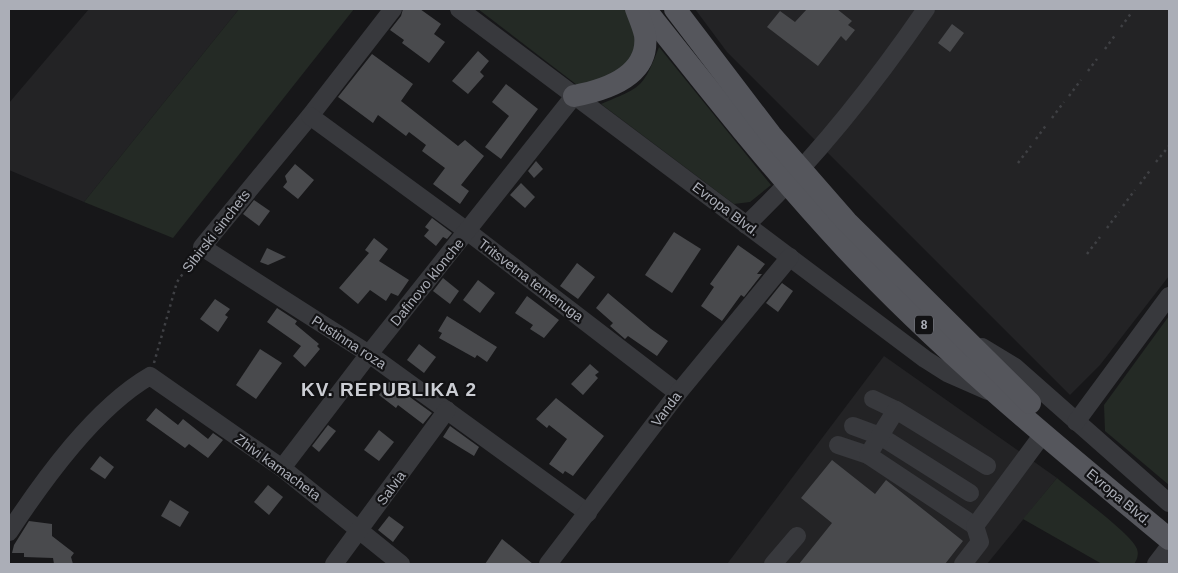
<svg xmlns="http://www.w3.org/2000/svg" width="1178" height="573" viewBox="0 0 1178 573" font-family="Helvetica,sans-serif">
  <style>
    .built { fill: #232325 }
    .green { fill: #242a25 }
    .building { fill: #494a4d }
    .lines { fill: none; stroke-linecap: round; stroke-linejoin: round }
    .path { stroke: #3f4044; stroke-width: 2.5; stroke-dasharray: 2.5 4; stroke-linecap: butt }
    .minor { stroke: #38393d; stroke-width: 18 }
    .major { stroke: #55565c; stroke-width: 22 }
    .labels { text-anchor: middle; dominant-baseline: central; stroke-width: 4.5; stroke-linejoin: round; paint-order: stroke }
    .shield { fill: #121214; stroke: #7d7f86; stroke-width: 1 }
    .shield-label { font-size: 12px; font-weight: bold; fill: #abaeb7 }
    .street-label { font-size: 14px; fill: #abaeb7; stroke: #121214 }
    .district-label { font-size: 19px; font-weight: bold; letter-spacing: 1px; fill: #cbcdd3; stroke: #121214 }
  </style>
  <rect width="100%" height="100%" fill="#171719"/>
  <g class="built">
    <polygon points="89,9 239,9 84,202 9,170 9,103"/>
    <polygon points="695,9 1169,9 1169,276 1100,365 1070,395 727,52"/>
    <polygon points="884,356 1057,478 987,564 727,564"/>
  </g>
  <g class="green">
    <polygon points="239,9 354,9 173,238 84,202"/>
    <polygon points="478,9 625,9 634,22 636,46 625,68 606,81 577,85"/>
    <path d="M659,47L771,185L750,202L734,204L601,104C642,87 643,88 659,47Z"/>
    <polygon points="1169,316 1169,485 1105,431 1104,405"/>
    <path d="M1057,478C1071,490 1133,535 1137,549C1139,555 1137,560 1134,564H1102L1023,519Z"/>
  </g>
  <g class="building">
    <polygon points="403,9 420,9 441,24 434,34 445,42 429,63 402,43 404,40 390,30 401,16"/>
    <polygon points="807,9 837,9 852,21 848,25 855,30 846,41 841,36 818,66 767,27 780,11 795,22"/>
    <polygon points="952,24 964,33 950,52 938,43"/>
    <polygon points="478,51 489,61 480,72 484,76 468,94 452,81"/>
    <polygon points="372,54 413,84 401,101 458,146 465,140 484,156 461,185 469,191 460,204 433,184 445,168 422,151 426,145 409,132 406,136 378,115 373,123 338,97"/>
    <polygon points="506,84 538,109 501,159 485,147 509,116 492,102"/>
    <polygon points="536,161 543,169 534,178 528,171"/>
    <polygon points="295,164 314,180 298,199 283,187 287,182 285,176"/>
    <polygon points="521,183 535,197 525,208 510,195"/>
    <polygon points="254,200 270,211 259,226 243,214"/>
    <polygon points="432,218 452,233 447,239 443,237 436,246 424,236 429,230 425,227"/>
    <polygon points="674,232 701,249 672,293 645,275"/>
    <polygon points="374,238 388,249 379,261 409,280 398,296 391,293 386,301 370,290 358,304 339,288 369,253 365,250"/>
    <polygon points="738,245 765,264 757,274 762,274 744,297 741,295 722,321 701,306 714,287 710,284"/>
    <polygon points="267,248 286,257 268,265 260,262"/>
    <polygon points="577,263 595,277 578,299 560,286"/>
    <polygon points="443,278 459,291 450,304 433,291"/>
    <polygon points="478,280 495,293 480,313 463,300"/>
    <polygon points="782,283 793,291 778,312 766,303"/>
    <polygon points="608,293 651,329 668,341 657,356 628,336 625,339 610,326 613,323 596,308"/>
    <polygon points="527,296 559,320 544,338 530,329 533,325 515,313"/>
    <polygon points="215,299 230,309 225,315 228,317 218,332 200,319"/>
    <polygon points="277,308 297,321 295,324 319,344 317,346 320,349 305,367 293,356 301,346 267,322"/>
    <polygon points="447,316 497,347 487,362 477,355 475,358 439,338 442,333 438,331"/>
    <polygon points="419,344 436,357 424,373 407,360"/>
    <polygon points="260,349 282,363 256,399 236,385"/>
    <polygon points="590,364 599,372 595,375 598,378 583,395 571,384"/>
    <polygon points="389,382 432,413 423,424 398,405 396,408 379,395"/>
    <polygon points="556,398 604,436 573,476 565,471 563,474 549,464 567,439 549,425 547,428 536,419"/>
    <polygon points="156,408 178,425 183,419 208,439 213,433 223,440 208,458 189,444 185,448 146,420"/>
    <polygon points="328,425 336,431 319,452 312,446"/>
    <polygon points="450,426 479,447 474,456 443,437"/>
    <polygon points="379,430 394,442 379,461 364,450"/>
    <polygon points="100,456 114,467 105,479 90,469"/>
    <polygon points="832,460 875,494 886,480 963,541 945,564 799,564 832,523 801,498"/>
    <polygon points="268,485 283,497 269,515 254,502"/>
    <polygon points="170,500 189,512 180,527 161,516"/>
    <polygon points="389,516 404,527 393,542 378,530"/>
    <polygon points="29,521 52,524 52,536 74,553 71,557 73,564 54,564 53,558 24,557 24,553 12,553 14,545"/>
    <polygon points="502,539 533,564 485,564"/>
  </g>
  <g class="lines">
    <g class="path">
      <polyline points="1121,27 1132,12"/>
      <polyline points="1105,49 1116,34"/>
      <polyline points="1088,71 1097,59"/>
      <polyline points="1069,96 1081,80"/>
      <polyline points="1052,118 1064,102"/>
      <polyline points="1036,139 1047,124"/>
      <polyline points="1156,162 1169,146"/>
      <polyline points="1018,163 1031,146"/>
      <polyline points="1140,184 1151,169"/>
      <polyline points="1123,206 1135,190"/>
      <polyline points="1107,228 1119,212"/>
      <polyline points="1087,254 1100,237"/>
      <polyline points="154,363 177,282 193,259"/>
    </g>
    <g class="minor">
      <polyline points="393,9 310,116 202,247 369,354 588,513"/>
      <polyline points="459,9 925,359 947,373 988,391"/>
      <polyline points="310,116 467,231 678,393"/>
      <path d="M746,225C814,161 873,86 926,9"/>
      <polyline points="982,347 1015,367 1169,503"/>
      <polyline points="873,399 896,410"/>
      <polyline points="1076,422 1169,296"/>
      <polyline points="853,426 880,436 970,493"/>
      <polyline points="838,445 868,455"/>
      <polyline points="282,468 369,354 574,96"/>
      <polyline points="975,526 868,455 896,410 987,466"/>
      <path d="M9,532C44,479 95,408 150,376L282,468L401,564"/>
      <polyline points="334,564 447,410"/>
      <polyline points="548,564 678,393 790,257"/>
      <polyline points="773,564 797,536"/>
      <polyline points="963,564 980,542 975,526 1043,434"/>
      <polyline points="1156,564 1169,547"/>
    </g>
    <g class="major">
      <path d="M645,9C710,91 775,173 846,249C945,355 1058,447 1169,539"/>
      <polyline points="675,9 771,135 847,222 1030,403"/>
      <path d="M574,96C606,90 650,76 645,35C643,26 639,17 636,9"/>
    </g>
  </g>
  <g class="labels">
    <rect class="shield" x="915" y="315.5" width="18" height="19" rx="4"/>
    <g class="shield-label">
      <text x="924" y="325">8</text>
    </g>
    <g class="street-label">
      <text transform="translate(726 209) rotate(37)">Evropa Blvd.</text>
      <text transform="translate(216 231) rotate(-52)">Sibirski sinchets</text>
      <text transform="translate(531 280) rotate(37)">Tritsvetna temenuga</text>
      <text transform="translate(427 282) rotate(-51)">Dafinovo klonche</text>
      <text transform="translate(349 342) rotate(33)">Pustinna roza</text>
      <text transform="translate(666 409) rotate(-53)">Vanda</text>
      <text transform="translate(278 467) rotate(36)">Zhivi kamacheta</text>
      <text transform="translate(391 488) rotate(-54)">Salvia</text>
      <text transform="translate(1119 497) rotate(40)">Evropa Blvd.</text>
    </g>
    <g class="district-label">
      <text x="389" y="389">KV. REPUBLIKA 2</text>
    </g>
  </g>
  <rect width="1178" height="573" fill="none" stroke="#abaeb7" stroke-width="20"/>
</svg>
